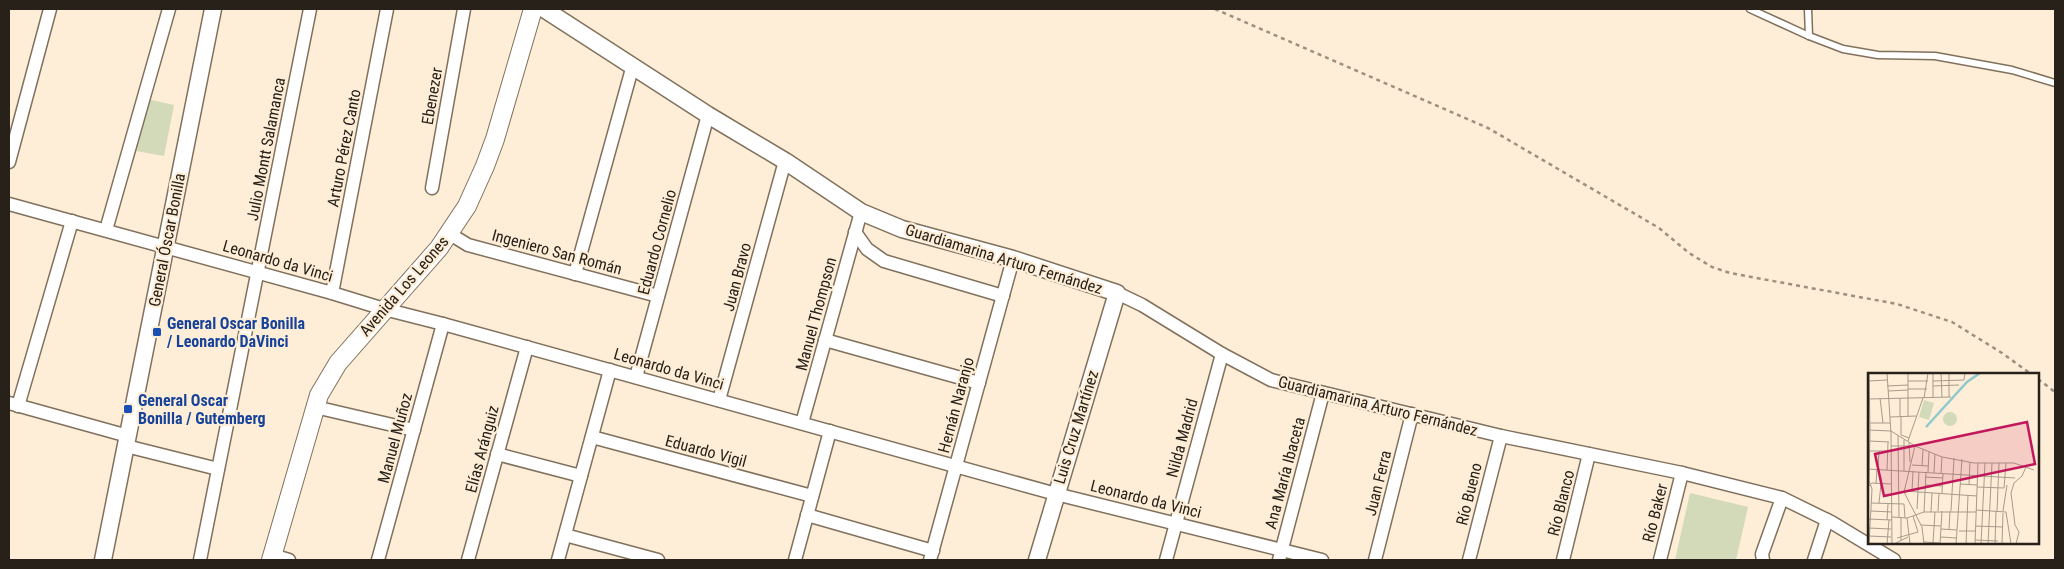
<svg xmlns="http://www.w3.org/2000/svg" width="2064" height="569" viewBox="0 0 2064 569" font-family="'Roboto Condensed',sans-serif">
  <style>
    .green { fill: #d2dab9 }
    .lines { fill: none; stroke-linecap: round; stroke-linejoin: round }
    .service-casing { stroke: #80715d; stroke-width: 9 }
    .minor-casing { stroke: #80715d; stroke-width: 15 }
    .tertiary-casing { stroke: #80715d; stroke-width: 19 }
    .secondary-casing { stroke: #80715d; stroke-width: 20 }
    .path { stroke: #9c9080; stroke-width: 2.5; stroke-dasharray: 4 4; stroke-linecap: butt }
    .service { stroke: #fff; stroke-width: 6 }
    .minor { stroke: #fff; stroke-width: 12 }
    .tertiary { stroke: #fff; stroke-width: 16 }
    .secondary { stroke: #fff; stroke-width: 18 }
    .transit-dot { fill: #1a4fb4; stroke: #feedd7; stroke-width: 2 }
    .labels { text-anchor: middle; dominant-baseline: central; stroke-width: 4.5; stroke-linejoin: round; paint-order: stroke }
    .street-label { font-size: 16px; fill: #272119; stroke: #feedd7 }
    .transit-label { font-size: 16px; font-weight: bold; fill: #164399; stroke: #feedd7; text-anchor: start }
    .inset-river { fill: none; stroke: #8fc9cd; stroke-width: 2.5 }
    .inset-road { fill: none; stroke: #a89b8b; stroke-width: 1 }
    .view { fill: #c2185b; fill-opacity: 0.15; stroke: #c2185b; stroke-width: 2.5 }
    .inset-edge { fill: none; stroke: #272119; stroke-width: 2.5 }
  </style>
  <rect width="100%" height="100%" fill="#feedd7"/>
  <g class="green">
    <polygon points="147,99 174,105 164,156 136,151"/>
    <polygon points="1690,493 1748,507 1736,560 1675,560"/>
  </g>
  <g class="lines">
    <defs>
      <g id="service">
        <polyline points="1750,9 1809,36 1843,49 1878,55 1935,56 2012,70 2055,83"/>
        <polyline points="1808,9 1809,36"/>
      </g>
      <g id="minor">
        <polyline points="9,162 50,9"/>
        <polyline points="432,188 464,9"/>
        <polyline points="9,204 332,293 384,309 443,324 1056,494 1322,560"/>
        <polyline points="106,230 169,9"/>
        <polyline points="855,232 867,249 884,261 1003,296"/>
        <polyline points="450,234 468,245 658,296"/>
        <polyline points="575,274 633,65"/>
        <polyline points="332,293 387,9"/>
        <polyline points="1117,293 1142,305 1222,354 1271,380 1501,436 1682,473 1782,498 1831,522 1894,560"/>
        <polyline points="825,340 979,383"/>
        <polyline points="636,377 708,115"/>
        <polyline points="719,400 785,161"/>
        <polyline points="9,403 128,436"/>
        <polyline points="18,406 72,221"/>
        <polyline points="315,407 414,430"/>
        <polyline points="802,423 861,212"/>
        <polyline points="592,437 812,496"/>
        <polyline points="126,446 218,469"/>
        <polyline points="497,454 581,476"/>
        <polyline points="807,515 933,551"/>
        <polyline points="565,535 658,560"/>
        <polyline points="272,555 289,560"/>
        <polyline points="200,560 310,9"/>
        <polyline points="378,560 443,324"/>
        <polyline points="468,560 527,347"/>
        <polyline points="558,560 610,370"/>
        <polyline points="795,560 830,431"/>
        <polyline points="930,560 1013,259"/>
        <polyline points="1166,560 1222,354"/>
        <polyline points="1279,560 1323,393"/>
        <polyline points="1375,560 1412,414"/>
        <polyline points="1469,560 1501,436"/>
        <polyline points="1563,560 1589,454"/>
        <polyline points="1660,560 1682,473"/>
        <polyline points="1763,560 1762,554 1782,498"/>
        <polyline points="1814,560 1827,520"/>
      </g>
      <g id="tertiary">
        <polyline points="544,9 708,115 785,161 861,212 902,229 1013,259 1117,293 1037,560"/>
        <polyline points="103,560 213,9"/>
      </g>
      <polyline id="secondary" points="271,560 319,395 338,363 439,248 467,206 485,166 495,139 533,9"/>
    </defs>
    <use href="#service" class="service-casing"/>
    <use href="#minor" class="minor-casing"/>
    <use href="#tertiary" class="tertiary-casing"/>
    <use href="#secondary" class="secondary-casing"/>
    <g class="path">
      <polyline points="1215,9 1488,128 1659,228 1689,253 1712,267 1730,273 1897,304 1952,322 2002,353 2031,374"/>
      <polyline points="2038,379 2055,392"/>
    </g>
    <use href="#service" class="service"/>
    <use href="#minor" class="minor"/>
    <use href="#tertiary" class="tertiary"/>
    <use href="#secondary" class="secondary"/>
  </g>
  <g class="transit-dot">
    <rect x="152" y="327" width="10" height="10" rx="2.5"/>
    <rect x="123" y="404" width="10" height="10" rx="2.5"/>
  </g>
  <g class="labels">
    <g class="street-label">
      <text transform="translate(432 96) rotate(-80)">Ebenezer</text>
      <text transform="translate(344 148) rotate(-79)">Arturo Pérez Canto</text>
      <text transform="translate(266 149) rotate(-79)">Julio Montt Salamanca</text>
      <text transform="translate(167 240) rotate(-79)">General Óscar Bonilla</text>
      <text transform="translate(657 242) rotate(-75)">Eduardo Cornelio</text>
      <text transform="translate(557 252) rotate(15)">Ingeniero San Román</text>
      <text transform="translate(1004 259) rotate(17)">Guardiamarina Arturo Fernández</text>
      <text transform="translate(278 261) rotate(16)">Leonardo da Vinci</text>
      <text transform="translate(737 277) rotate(-75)">Juan Bravo</text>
      <text transform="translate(404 286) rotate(-49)">Avenida Los Leones</text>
      <text transform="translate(816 314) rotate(-75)">Manuel Thompson</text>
      <text transform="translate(669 369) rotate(16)">Leonardo da Vinci</text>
      <text transform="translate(956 405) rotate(-75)">Hernán Naranjo</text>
      <text transform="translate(1378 406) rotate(14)">Guardiamarina Arturo Fernández</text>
      <text transform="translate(1076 427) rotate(-73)">Luis Cruz Martínez</text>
      <text transform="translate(395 438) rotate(-75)">Manuel Muñoz</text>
      <text transform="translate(1182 438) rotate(-75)">Nilda Madrid</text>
      <text transform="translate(482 449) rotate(-75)">Elías Aránguiz</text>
      <text transform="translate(706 451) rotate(15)">Eduardo Vigil</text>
      <text transform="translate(1285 473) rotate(-75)">Ana María Ibaceta</text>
      <text transform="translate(1378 483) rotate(-76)">Juan Ferra</text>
      <text transform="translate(1469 494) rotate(-76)">Río Bueno</text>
      <text transform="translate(1146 499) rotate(14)">Leonardo da Vinci</text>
      <text transform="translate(1561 503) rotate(-76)">Río Blanco</text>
      <text transform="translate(1655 513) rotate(-76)">Río Baker</text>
    </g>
    <g class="transit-label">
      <text x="167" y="323">General Oscar Bonilla<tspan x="167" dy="18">/ Leonardo DaVinci</tspan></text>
      <text x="138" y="400">General Oscar<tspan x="138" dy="18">Bonilla / Gutemberg</tspan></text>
    </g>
  </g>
  <g transform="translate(1868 373)">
    <rect width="171" height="171" fill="#feedd7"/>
    <path d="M56,27L66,30L61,47L51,44ZM75 46a7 7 0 1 1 14 0a7 7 0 1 1-14 0Z" fill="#d2dab9"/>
    <path class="inset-river" d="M58,54L99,9L112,0"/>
    <path class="inset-road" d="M1,0L2,57M19,0L23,60M40,0V25M65,0V25M73,0L74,24M81,0V24M1,8L19,7M40,8H60M65,8L96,7L97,0M19,13L40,12M65,13L91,12M40,16H59M20,18L40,17M12,25L15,50M32,25V44M40,25V44M56,25L60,0M0,26L83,24M22,44L48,43M33,44V62L41,65M2,50H22M0,57L23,58L47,73L36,119L54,154L56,171M23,60L24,171M30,62L31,145M36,67V98M2,68L21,69M40,68L55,25M41,70L42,89M23,73H41M47,73L74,84L106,90H146L166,97M0,78H22M44,92L60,93M54,93L55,77M0,96L147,105M10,96L11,78M19,97L20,69M60,99L61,79M66,100L67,81M73,100L74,84M57,104L75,105M8,111L9,96M92,111L109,112M57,112L74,113M101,112L102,89M0,114L4,110L23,111M109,114L136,115L138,90M36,118L109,123M44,118L45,98M74,120L75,100M3,130L36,131L37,145M11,130L13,111M49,136L51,99M108,137L138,139L143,171M3,138L24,139M70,138L71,120M83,138L86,85M129,138L131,90M135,138L139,112M56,139L58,99M63,139L64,120M24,144L39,145L56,139H108M33,145V167M39,145L42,171M0,146L24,147M19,147L20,131M53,152L73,153M107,153L135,154M0,155L23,156M73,156L89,157M81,156L82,138M91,158H107M1,163L23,164M73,164L88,165M29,165L50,159L45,143M107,167L130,168M56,169L72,170M65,170L67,139M1,171L4,116L1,108L2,58M19,171L21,147M26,171L40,164M72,171L74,138M88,171L94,86M98,171L100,122M107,171L110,90M113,171L117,90M120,171L124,90M127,171L128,138M134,171L135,140M148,171L151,159L147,152L143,120L146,110L154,103L158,94"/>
    <path class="view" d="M159,49L167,91L16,123L7,81Z"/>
    <rect width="171" height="171" class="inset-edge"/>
  </g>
  <rect width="2064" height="569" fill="none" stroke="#272119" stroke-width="20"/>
</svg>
